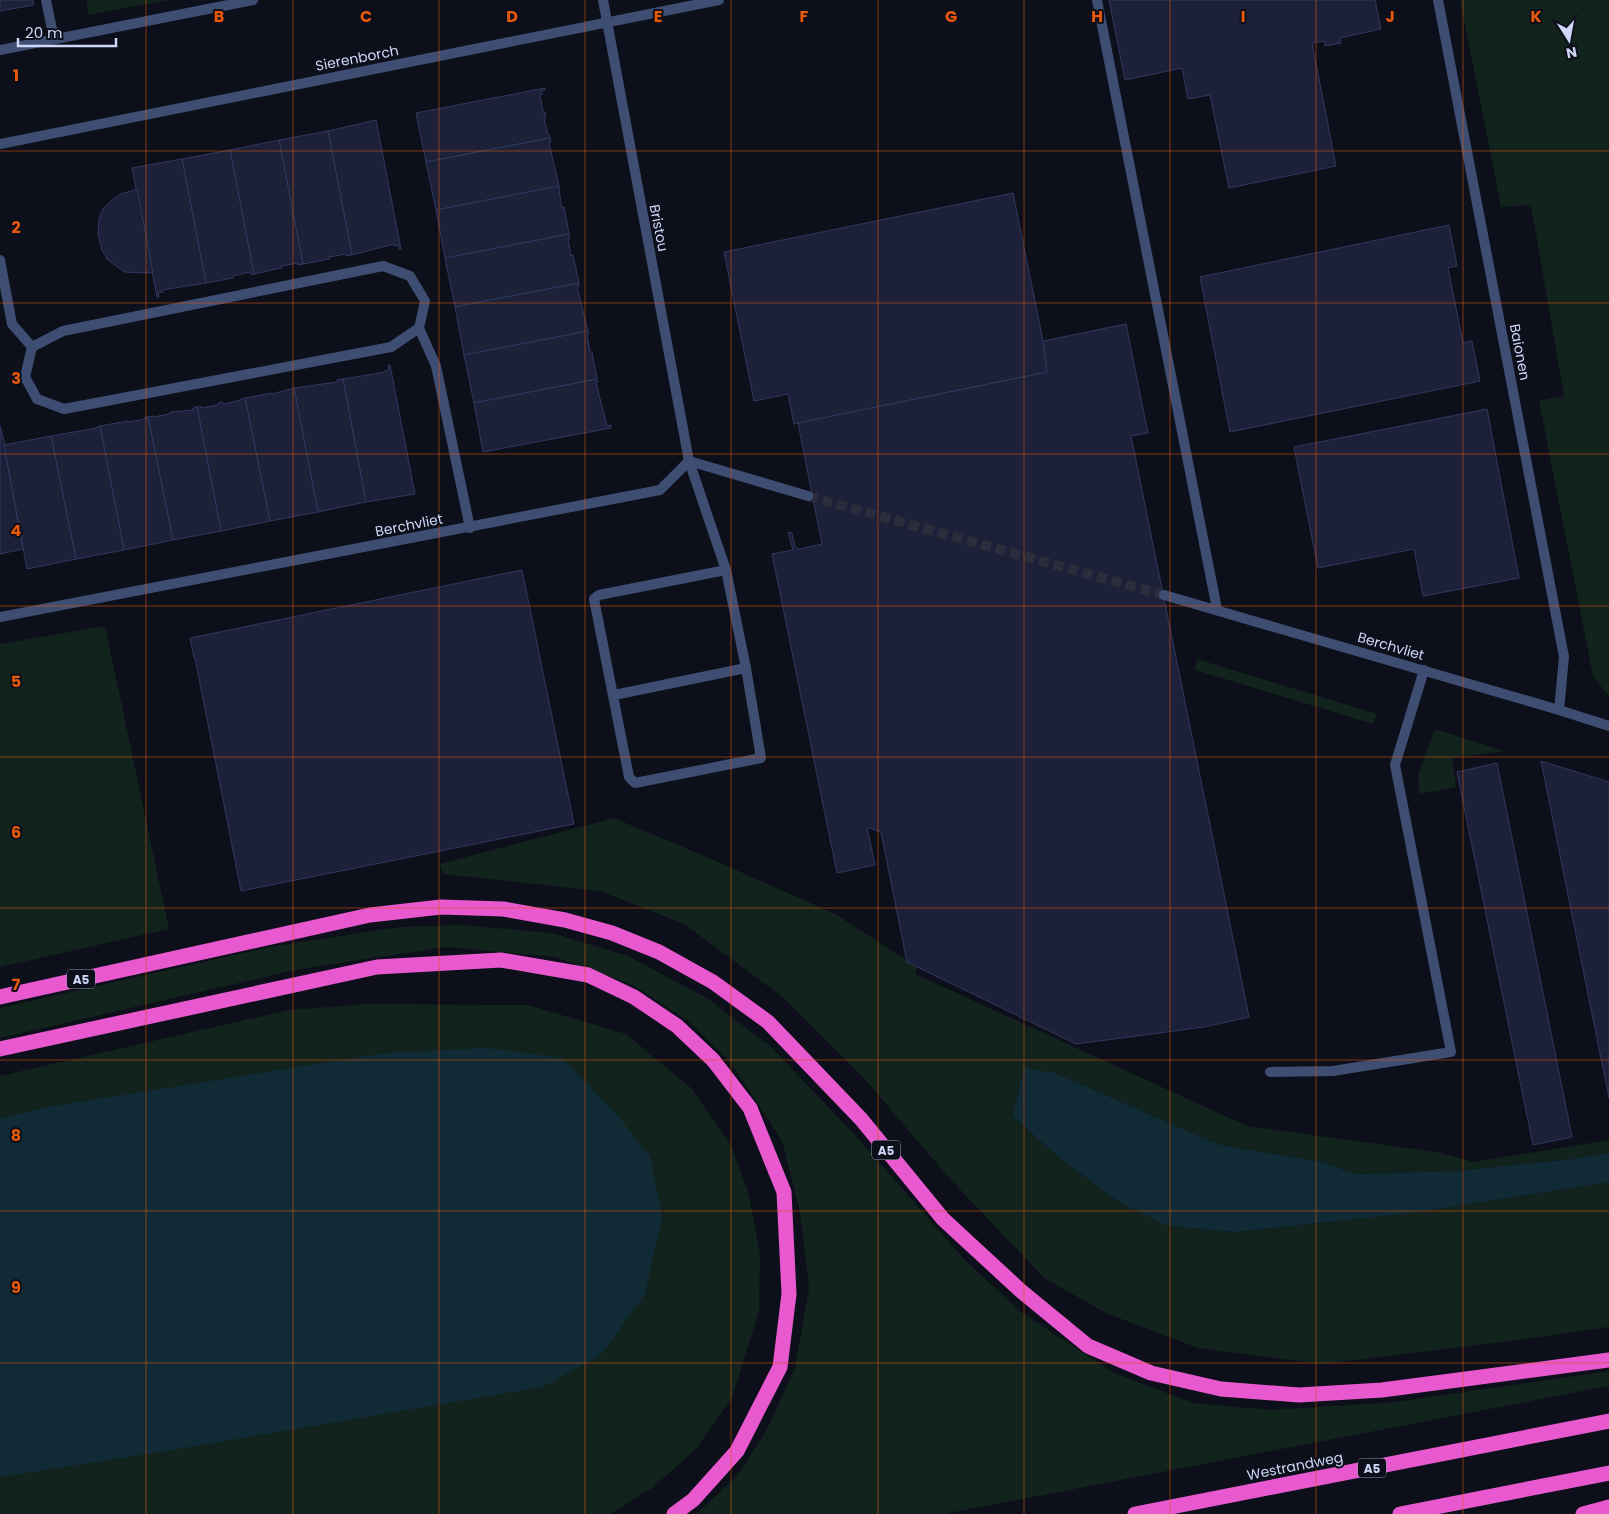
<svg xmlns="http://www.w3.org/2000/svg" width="1609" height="1514" viewBox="0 0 1609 1514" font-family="Poppins,sans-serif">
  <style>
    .green { fill: #11231c }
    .water { fill: #102b36 }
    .building { fill: #1c2038; stroke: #313861 }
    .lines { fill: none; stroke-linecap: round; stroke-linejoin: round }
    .minor-tunnel { stroke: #2a2d3b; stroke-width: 10; stroke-dasharray: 10 5; stroke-linecap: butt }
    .service { stroke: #3e4e73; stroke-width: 10 }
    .minor { stroke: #3e4e73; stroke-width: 10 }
    .motorway { stroke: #e858ce; stroke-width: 15 }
    .grid { fill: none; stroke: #e8590c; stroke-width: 1; stroke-opacity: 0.55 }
    .labels { text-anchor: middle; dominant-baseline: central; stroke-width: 4; stroke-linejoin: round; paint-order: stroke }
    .shield { fill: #0d0f1a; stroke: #939bb5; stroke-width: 1 }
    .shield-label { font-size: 12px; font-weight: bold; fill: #cdd7f8 }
    .street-label { font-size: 14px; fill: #cdd7f8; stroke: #0d0f1a }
    .grid-label { font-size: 16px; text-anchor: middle; font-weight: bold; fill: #e8590c; stroke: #0d0f1a; stroke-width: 4; stroke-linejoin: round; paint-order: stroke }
  </style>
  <rect width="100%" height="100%" fill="#0d0f1a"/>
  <g class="green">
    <polygon points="87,0 168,0 88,15"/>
    <polygon points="1460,0 1609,0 1609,697 1593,676 1539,401 1564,396 1531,205 1501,207"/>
    <polygon points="105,626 169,929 0,967 0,644"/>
    <polygon points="1197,659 1377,714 1373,724 1195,670"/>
    <polygon points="1435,729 1504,751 1452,758 1456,787 1419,794 1418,776"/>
    <polygon points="614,818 709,858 837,915 917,967 915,974 1247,1126 1437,1152 1473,1162 1609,1140 1609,1153 1572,1159 1456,1171 1356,1174 1322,1162 1220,1145 1055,1073 1013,1116 1057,1156 1117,1201 1169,1226 1235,1232 1412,1213 1609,1182 1609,1327 1519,1340 1322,1364 1198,1348 1108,1314 1044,1278 950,1179 863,1077 784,998 684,924 600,891 443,874 440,864"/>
    <polygon points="461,925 552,933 628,956 707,998 771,1047 855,1135 965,1260 1021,1312 1114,1373 1193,1403 1271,1410 1395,1402 1609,1371 1609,1386 944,1514 696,1514 736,1477 766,1431 795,1368 809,1288 800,1211 782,1141 731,1063 688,1021 633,985 555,957 446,947 300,969 0,1038 0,1008 269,947 399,927"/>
    <polygon points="368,1004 528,1005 626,1034 691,1088 731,1145 749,1195 760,1254 759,1311 732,1398 696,1449 652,1488 610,1514 0,1514 0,1076 289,1010"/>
  </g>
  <g class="water">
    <polygon points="487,1048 562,1058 618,1116 650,1157 662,1217 645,1294 601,1355 542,1387 160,1452 0,1477 0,1118 54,1106 386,1053"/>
    <polygon points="1024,1068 1055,1073 1220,1145 1322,1162 1356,1174 1456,1171 1572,1159 1609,1153 1609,1182 1412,1213 1235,1232 1168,1226 1117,1201 1057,1156 1013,1116"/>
  </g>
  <g class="building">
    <polygon points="0,0 33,0 34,5 0,11"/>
    <polygon points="1109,0 1375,0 1381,29 1340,38 1341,43 1325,46 1324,41 1312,43 1336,166 1229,188 1210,95 1188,99 1182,68 1125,80"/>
    <polygon points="545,88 545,90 541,91 542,94 540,95 543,112 545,112 546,117 544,118 548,135 549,134 550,138 426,162 416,113"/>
    <polygon points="376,120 401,249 399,249 399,245 394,246 394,244 352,255 328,131"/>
    <polygon points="328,131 352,255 346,256 346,254 329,257 329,259 303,264 279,140"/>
    <polygon points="550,138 551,142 549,143 559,186 436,210 426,162"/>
    <polygon points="279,140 303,264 298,265 298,263 281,266 281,268 254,274 230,150"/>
    <polygon points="230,150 254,274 250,274 250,272 233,276 233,278 206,283 182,159"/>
    <polygon points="182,159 206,283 162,290 163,292 158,292 159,297 157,297 132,168"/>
    <polygon points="559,186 560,190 559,191 562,208 564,207 569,234 445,258 436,210"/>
    <polygon points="137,189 153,272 147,273 125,272 116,266 108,260 102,250 98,234 99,218 104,208 112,200 121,194"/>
    <polygon points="1013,193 1043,341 1047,372 794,424 788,394 754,401 724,252"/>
    <polygon points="1449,225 1457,266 1448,268 1463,343 1472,341 1480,381 1230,432 1200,277"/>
    <polygon points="569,234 570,238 568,239 571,256 573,255 579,283 455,307 445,258"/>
    <polygon points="579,283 579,286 577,287 588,331 464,355 455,307"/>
    <polygon points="1126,324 1148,433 1131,436 1249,1017 1204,1027 1076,1044 907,962 881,832 867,827 875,865 837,873 772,554 793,550 788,532 792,533 795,547 799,549 822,544 798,423 1047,372 1043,341"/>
    <polygon points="588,331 589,334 587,335 590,352 592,352 597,379 474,403 464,355"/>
    <polygon points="388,365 390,365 415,494 366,502 343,379 385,372 385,371 389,370"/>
    <polygon points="343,379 366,502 318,512 294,388 337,382 337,380"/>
    <polygon points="597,379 598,382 596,383 607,426 611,425 611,428 483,452 474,403"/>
    <polygon points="294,388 318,512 270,521 245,398 271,393 272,394"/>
    <polygon points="245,398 270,521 221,531 197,407 201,406 201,408 218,405 218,403 223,402 224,404 241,400 241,399"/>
    <polygon points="197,407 221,531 173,540 148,417 153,416 153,417 170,414 170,412 193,410 193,408"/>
    <polygon points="1487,409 1519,578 1423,596 1414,549 1318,568 1294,447"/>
    <polygon points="145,417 148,417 173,540 124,550 100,426 128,421 128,422 145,419"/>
    <polygon points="0,426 5,445 4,445 23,549 0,554"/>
    <polygon points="100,426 124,550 76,559 51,436 97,428 97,427"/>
    <polygon points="51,436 76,559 27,569 4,445"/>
    <polygon points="522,570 574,824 241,891 195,658 194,658 190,638"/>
    <polygon points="1541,761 1609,782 1609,1098"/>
    <polygon points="1497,763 1572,1137 1533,1145 1457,772"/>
  </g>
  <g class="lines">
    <polyline class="minor-tunnel" points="808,496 1164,595"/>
    <g class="service">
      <polyline points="46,0 54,39"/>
      <polyline points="1097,0 1217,609"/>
      <polyline points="0,260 12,324 32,347"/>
      <polyline points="419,328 391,347 64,409 37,399 25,377 32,347 63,331 383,266 410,276 425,301 419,328 436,366 470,528"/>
      <polyline points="689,461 726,570 746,668 761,758 635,783 629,777 594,599 599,595 726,570"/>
      <polyline points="614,695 746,668"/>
      <polyline points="1270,1072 1333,1071 1451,1052 1395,765 1424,670"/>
    </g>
    <g class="minor">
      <polyline points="603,0 689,461"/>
      <polyline points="1438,0 1564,657 1559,710"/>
      <polyline points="0,50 253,0"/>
      <polyline points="0,144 719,0"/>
      <polyline points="1164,595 1559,710 1609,726"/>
      <polyline points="0,617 660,490 689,461 808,496"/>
    </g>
    <g class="motorway">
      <polyline points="0,997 370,915 441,907 503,909 565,920 612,933 659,952 713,982 768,1022 861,1119 943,1219 1021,1291 1088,1346 1151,1373 1221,1389 1299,1395 1382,1390 1609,1360"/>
      <polyline points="0,1049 377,967 501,960 588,975 634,997 677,1026 713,1060 750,1108 784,1192 789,1294 780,1367 737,1451 693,1500 674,1514"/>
      <polyline points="1135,1514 1609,1421"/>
      <polyline points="1400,1514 1609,1473"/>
      <polyline points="1583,1514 1609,1507"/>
    </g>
  </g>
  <path class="grid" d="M146,0V1514M293,0V1514M439,0V1514M585,0V1514M731,0V1514M878,0V1514M1024,0V1514M1170,0V1514M1316,0V1514M1463,0V1514M0,151H1609M0,303H1609M0,454H1609M0,606H1609M0,757H1609M0,908H1609M0,1060H1609M0,1211H1609M0,1363H1609"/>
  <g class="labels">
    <g class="shield">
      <rect x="67" y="969.5" width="28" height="19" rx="4"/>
      <rect x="872" y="1140.5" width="28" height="19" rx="4"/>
      <rect x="1358" y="1458.5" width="28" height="19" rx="4"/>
    </g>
    <g class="shield-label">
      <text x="81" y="979">A5</text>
      <text x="886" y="1150">A5</text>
      <text x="1372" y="1468">A5</text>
    </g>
    <g class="street-label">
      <text transform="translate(357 58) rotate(-11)">Sierenborch</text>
      <text transform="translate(659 228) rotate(79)">Bristou</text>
      <text transform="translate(1520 352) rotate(79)">Baionen</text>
      <text transform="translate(409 525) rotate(-11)">Berchvliet</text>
      <text transform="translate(1391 646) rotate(16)">Berchvliet</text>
      <text transform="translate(1295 1466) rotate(-11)">Westrandweg</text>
    </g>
  </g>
  <g class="grid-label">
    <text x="219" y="22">B</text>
    <text x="366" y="22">C</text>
    <text x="512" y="22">D</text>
    <text x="658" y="22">E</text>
    <text x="804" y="22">F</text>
    <text x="951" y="22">G</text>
    <text x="1097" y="22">H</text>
    <text x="1243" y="22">I</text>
    <text x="1390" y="22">J</text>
    <text x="1536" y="22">K</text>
    <text x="16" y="81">1</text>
    <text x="16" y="233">2</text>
    <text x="16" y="384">3</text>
    <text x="16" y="536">4</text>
    <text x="16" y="687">5</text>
    <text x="16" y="838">6</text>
    <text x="16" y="990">7</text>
    <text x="16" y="1141">8</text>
    <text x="16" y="1293">9</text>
  </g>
  <g transform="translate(1569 40) rotate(169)" stroke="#0d0f1a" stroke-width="4" paint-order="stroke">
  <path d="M0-4L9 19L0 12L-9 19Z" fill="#cdd7f8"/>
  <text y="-8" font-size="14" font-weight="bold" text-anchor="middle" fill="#cdd7f8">N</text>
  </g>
  <path d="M18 38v8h98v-8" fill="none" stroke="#cdd7f8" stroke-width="2.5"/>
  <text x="25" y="38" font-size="15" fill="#cdd7f8" stroke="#0d0f1a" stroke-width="4" paint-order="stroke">20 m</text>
</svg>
